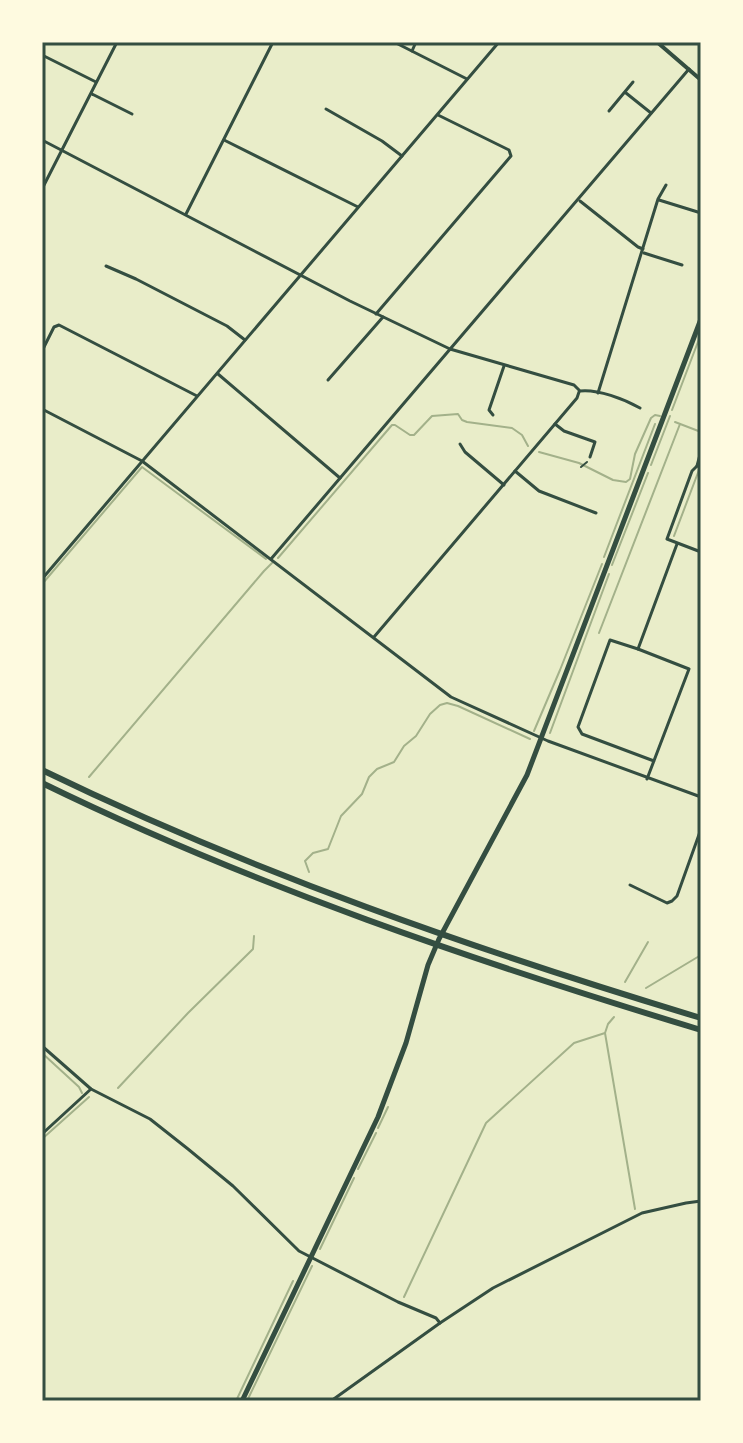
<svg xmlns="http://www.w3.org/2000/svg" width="743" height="1443" viewBox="0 0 743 1443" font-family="'Varela Round',sans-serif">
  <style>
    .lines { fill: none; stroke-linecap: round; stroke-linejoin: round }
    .stream { stroke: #a3b18a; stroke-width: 2 }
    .path { stroke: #344e41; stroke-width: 2 }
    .minor { stroke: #344e41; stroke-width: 3 }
    .tertiary { stroke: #344e41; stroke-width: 4 }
    .secondary { stroke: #344e41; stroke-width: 5 }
    .trunk { stroke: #344e41; stroke-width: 6 }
    .neatline { fill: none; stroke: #344e41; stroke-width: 3 }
  </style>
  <rect width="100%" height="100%" fill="#e9edc9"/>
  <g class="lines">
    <g class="stream">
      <polyline points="672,410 701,334"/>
      <polyline points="675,422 701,432"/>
      <polyline points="539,452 579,463 613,480 626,482 630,479 635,454 651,418 655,415 660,416"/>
      <polyline points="651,465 670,416"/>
      <polyline points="674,536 699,470"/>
      <polyline points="604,557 655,424"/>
      <polyline points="278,558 392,425 395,425 410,435 414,435 432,416 458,414 462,420 467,422 512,428 522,435 528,446"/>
      <polyline points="612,565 648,473"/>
      <polyline points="43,583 142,467 266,559"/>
      <polyline points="599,633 680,424"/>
      <polyline points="700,668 701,666"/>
      <polyline points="534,731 560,670 602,564"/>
      <polyline points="550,733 609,574"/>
      <polyline points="89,777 264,571 272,563"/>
      <polyline points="309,872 305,861 313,853 328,849 341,816 362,794 369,777 377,769 394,762 404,746 416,736 430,714 440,705 447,703 458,706 530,739"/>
      <polyline points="625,982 648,942"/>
      <polyline points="646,988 701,955"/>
      <polyline points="614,1017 608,1024 605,1033 635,1209"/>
      <polyline points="42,1053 79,1087 82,1093"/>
      <polyline points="118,1088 188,1013 253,949 254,936"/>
      <polyline points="378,1128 388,1107"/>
      <polyline points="42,1139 89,1097"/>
      <polyline points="358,1169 376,1133"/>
      <polyline points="320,1249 354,1178"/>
      <polyline points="404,1297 486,1123 574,1043 605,1033"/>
      <polyline points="236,1401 293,1281"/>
      <polyline points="247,1401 312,1266"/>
    </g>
    <polyline class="path" points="581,467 587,462"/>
    <g class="minor">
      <polyline points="394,42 467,79"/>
      <polyline points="42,46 44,42"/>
      <polyline points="412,51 416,42"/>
      <polyline points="42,55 96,82"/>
      <polyline points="626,93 651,113"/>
      <polyline points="92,94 132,114"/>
      <polyline points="326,109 382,141 402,156"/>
      <polyline points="609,111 633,82"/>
      <path d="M42,140L350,301L450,349L574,385L580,391C598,389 624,399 640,408"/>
      <polyline points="224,140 358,207"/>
      <polyline points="42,189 117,42"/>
      <polyline points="659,200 701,213"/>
      <polyline points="580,201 638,247 643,249"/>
      <polyline points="186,214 273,42"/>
      <polyline points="644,253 682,265"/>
      <polyline points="106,266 136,279 227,326 245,340"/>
      <polyline points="376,314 511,156 509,150 438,115"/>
      <polyline points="42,351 54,327 59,325 197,396"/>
      <polyline points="218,374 340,478"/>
      <polyline points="328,380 383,317"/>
      <polyline points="598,393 658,199 666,185"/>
      <polyline points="42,409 142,461 451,697 548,741 701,797"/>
      <polyline points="493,415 489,410 504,366"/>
      <polyline points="555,424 564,431 595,442 590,457"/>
      <polyline points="460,444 465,452 504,485"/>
      <polyline points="701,465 697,466 692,471 667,539 701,552"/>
      <polyline points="697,466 701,451"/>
      <polyline points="515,471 539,491 596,513"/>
      <polyline points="271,559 689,69"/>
      <polyline points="42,579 499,42"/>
      <polyline points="374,637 577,398 579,392"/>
      <polyline points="638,649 677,544"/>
      <polyline points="647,779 689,669 638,649 610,640 578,727 582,734 654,761"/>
      <polyline points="630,885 667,903 672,901 677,896 701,829"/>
      <polyline points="42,1046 91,1089 150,1119 188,1149 233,1186 299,1251 398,1302 436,1318 440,1323"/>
      <polyline points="42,1134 91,1089"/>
      <polyline points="331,1401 440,1323 493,1288 642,1213 686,1203 701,1201"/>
    </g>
    <polyline class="tertiary" points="657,42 701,80"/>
    <polyline class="secondary" points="242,1401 378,1117 406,1043 428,965 439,939 527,775 701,319"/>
    <g class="trunk">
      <path d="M42,770C254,873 476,950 701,1018"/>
      <path d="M42,783C253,886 477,962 701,1030"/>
    </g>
  </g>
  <rect width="743" height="1443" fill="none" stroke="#fefae0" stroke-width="88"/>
  <rect x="44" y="44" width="655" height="1355" class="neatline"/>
</svg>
